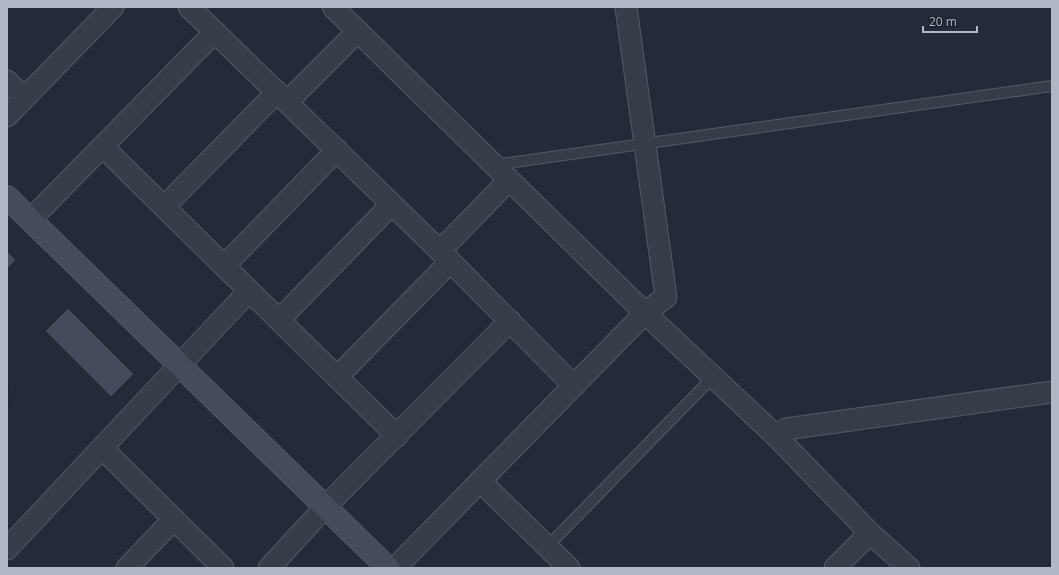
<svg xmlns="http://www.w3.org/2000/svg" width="1059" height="575" viewBox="0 0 1059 575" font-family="'Open Sans',sans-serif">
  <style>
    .building { fill: #444b5c; stroke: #1e232f }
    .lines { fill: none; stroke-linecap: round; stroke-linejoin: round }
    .lane-casing { stroke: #545a66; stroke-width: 12 }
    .street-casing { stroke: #545a66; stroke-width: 23 }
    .secondary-casing { stroke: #545a66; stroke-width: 24 }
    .lane { stroke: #363c48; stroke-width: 10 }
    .street { stroke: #363c48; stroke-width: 21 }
    .secondary { stroke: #454b5b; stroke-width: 22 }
  </style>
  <rect width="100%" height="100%" fill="#232a38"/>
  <g class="building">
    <polygon points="7,251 16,260 7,269"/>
    <polygon points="68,308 134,374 111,397 45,331"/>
    <polygon points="7,374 9,413 7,413"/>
  </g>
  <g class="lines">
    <defs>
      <g id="lane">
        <polyline points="494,165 1052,86"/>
        <polyline points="547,547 713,377"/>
      </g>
      <g id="street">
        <polyline points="189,7 440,251 574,386"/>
        <polyline points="333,7 645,313 775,435 870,533 909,568"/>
        <polyline points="7,81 24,98"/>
        <polyline points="287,102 358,31"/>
        <polyline points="7,116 113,7"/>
        <polyline points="103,147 397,436"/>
        <polyline points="164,207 277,92"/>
        <polyline points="31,219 215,32"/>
        <polyline points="440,251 509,180"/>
        <polyline points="224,266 337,150"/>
        <polyline points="279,320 391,205"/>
        <polyline points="337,377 450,262"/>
        <polyline points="775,435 786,429 1052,392"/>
        <polyline points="102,448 223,568"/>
        <polyline points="480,481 569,568"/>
        <polyline points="7,549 249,291"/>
        <polyline points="127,568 174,519"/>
        <polyline points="269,568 326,506 510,321"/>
        <polyline points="395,568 645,313 666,297 626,7"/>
        <polyline points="835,568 870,533"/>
      </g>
      <polyline id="secondary" points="7,197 388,568"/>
    </defs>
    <use href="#lane" class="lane-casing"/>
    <use href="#street" class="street-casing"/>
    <use href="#secondary" class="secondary-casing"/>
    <use href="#lane" class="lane"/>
    <use href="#street" class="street"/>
    <use href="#secondary" class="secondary"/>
  </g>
  <rect width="1059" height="575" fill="none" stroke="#b1b7c4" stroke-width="16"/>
  <path d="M923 26v6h54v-6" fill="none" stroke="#b1b7c4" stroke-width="2"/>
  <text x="929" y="26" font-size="12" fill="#b1b7c4" stroke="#1c212d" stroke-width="3" paint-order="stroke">20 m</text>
</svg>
